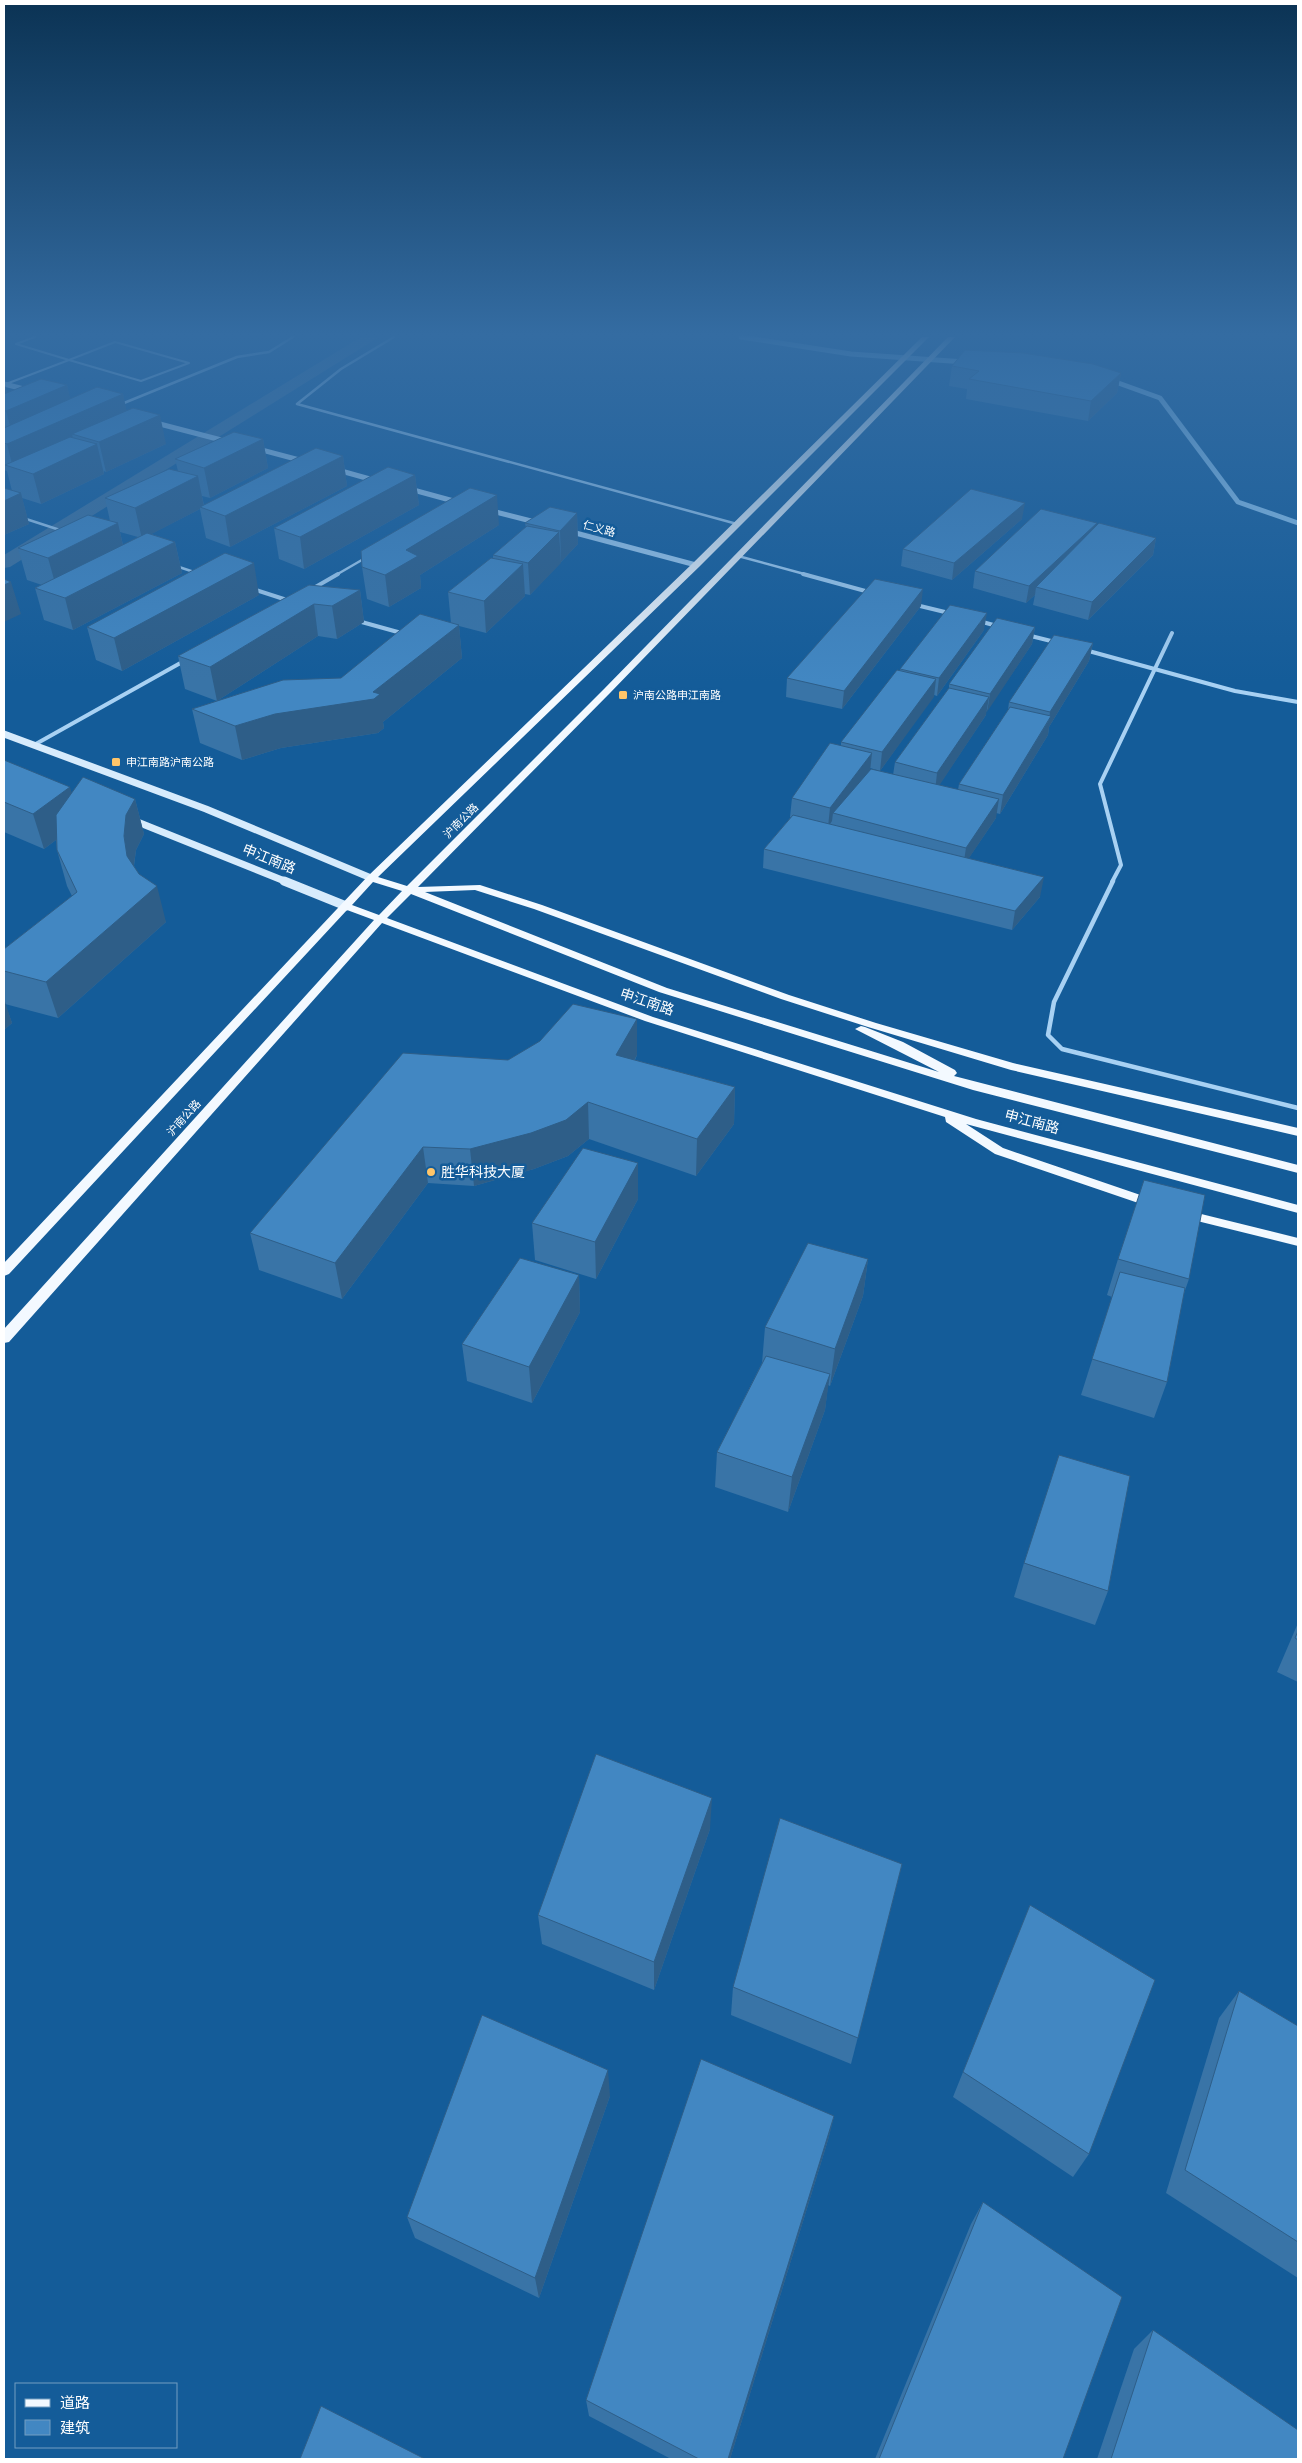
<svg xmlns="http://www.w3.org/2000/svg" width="1302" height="2463" viewBox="0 0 1302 2463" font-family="'Varela Round','Noto Sans SC',sans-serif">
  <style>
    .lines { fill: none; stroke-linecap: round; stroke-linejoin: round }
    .stream { stroke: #9acef5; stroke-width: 5 }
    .canal { fill: #3f719d; fill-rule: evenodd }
    .service { stroke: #a8d1f3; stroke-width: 2 }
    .minor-far2 { stroke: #a8d1f3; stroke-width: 2.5 }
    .minor-far1 { stroke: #a8d1f3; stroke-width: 4 }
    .minor { stroke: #a8d1f3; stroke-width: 4.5 }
    .tertiary { stroke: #a8d1f3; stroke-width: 5 }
    .secondary-far1 { stroke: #d7ebfc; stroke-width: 7 }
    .secondary { stroke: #d7ebfc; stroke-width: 9 }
    .primary { fill: #f3f9ff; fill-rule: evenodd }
    .wall { fill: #3974a7; fill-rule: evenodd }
    .shaded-wall { fill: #2e5e88 }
    .building { fill: #4287c2; stroke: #2e5e88 }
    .poi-dot { fill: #ffc569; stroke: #145c99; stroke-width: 2 }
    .labels { text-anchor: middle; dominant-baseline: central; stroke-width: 5; stroke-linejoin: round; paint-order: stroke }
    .far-street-label { font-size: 11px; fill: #fff; stroke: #145c99 }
    .far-poi-label { font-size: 11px; fill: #fff; stroke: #145c99; text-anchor: start }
    .street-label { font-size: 14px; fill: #fff; stroke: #145c99 }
    .poi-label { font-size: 14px; fill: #fff; stroke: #145c99; text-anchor: start }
  </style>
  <rect width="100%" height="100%" fill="#145c99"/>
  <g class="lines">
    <g class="stream">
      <polyline points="741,337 851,354 965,362"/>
      <polyline points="1110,380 1160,398 1238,502 1298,523"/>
    </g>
    <polygon class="canal" points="361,337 379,337 10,567 4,568 4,555"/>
    <g class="service">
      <polyline points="35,337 16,344 69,360"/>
      <polygon points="115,342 189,363 141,381 69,360"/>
      <polyline points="6,384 69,360"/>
    </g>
    <g class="minor-far2">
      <polyline points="394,337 341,369 297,404 737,524"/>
      <polyline points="119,405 237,357 269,352 293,337"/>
      <polyline points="23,518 63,531"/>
      <polyline points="738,556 808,575"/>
      <polyline points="176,566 197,573"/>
      <polyline points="336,575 367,557"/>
    </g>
    <g class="minor-far1">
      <polyline points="803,574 869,592"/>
      <polyline points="253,589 290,601"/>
      <polyline points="312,589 338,574"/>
      <polyline points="916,605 949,613"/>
      <polyline points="358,621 405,634"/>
      <polyline points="979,621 997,626"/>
      <polyline points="1027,635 1055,642"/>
      <polyline points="1085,650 1235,691 1298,702"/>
      <polyline points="34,745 184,661"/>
      <polyline points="1112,882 1121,865 1100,784 1172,633"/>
    </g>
    <polyline class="minor" points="1113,881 1054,1002 1048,1035 1062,1049 1298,1108"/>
    <g class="tertiary">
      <polyline points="4,384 28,390"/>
      <polyline points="152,422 229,442"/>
      <polyline points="254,448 307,462"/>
      <polyline points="334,469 377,481"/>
      <polyline points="406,488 461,503"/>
      <polyline points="488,510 539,523"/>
      <polyline points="568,531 696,565"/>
    </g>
    <g class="secondary-far1">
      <polyline points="4,734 206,809 371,878"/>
      <polyline points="130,819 287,882"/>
    </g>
    <polyline class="secondary" points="284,881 346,906"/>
    <g class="primary">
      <path d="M922,337H929L699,567L378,877L407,886L604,689L948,337H955L610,693L418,887L480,885L542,905L789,995L876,1023L1013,1063L1298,1128V1136L1011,1070L868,1027L781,999L534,909L475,890L425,892L667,988L939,1072L855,1029L861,1026L865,1027L903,1042L955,1070L957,1073L954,1076L1298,1165V1173L973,1090L659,992L411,894L387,918L653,1017L976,1119L1298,1205V1213L966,1124L1003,1148L1158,1201L1160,1204L1154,1208L1150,1207L995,1154L946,1122L945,1117L645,1021L382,923L9,1342L4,1343V1329L374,920L347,910L9,1274L4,1276V1263L368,876L693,563ZM373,882L402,891L379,915L352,905Z"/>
      <polygon points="1185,1210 1298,1238 1298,1246 1181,1217 1179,1214 1181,1211"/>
    </g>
  </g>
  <g class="wall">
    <polygon points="952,366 1121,373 1117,393 1088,421 966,399 967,389 949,386"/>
    <polygon points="4,382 7,392 67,385 70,399 123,394 126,410 166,444 106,472 104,471 104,474 41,504 22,498 29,524 4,535 4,488 12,491 7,471 4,470"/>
    <path d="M263,439L268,468L210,498L202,496L204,505L343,456L347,486L230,547L206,538L200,509L151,534L175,542L182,573L73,630L44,620L35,588L42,585L27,580L18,548L110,521L105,498L178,471L175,459ZM120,532L138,537L123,545Z"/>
    <polygon points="415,475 419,505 304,569 279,559 274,528"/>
    <polygon points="577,513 578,544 530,595 525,594 525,596 486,633 459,626 462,658 383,722 384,728 378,733 281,748 242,760 200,743 192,709 341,678 451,623 448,592 493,558 493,555 526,528 525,523"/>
    <polygon points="1022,519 952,580 901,566 903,549"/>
    <polygon points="499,525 420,575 421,588 389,607 367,599 362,567"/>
    <polygon points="1096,526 1156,538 1153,555 1088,620 1033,605 1035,595 1026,603 973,588 975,571"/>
    <polygon points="309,585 360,590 364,622 337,639 318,636 217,701 185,689 178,656"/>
    <polygon points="259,595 122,671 96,660 87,627"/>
    <polygon points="921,606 842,709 786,697 787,678"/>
    <polygon points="1035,627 1032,644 986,712 986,715 939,785 958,790 959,784 1008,710 1009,702 1093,643 1089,661 1049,727 1048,735 1000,814 996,813 996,818 968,859 1040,897 1012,930 763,868 764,849 791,817 790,817 792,798 841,746 841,742 900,670 900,669 984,630 937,696 934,695 880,771 870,768 870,770 893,775 895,762 949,688 949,684"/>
    <polygon points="4,760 71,793 135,799 144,834 136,850 134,866 166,922 58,1018 5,1004 12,1023 4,1030 4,949 72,896 67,886 57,850 56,840 44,849 4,832"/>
    <polygon points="637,1055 635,1060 735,1087 734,1124 696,1176 589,1139 568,1156 534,1169 474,1186 428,1183 342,1299 259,1270 250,1233 508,1060"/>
    <polygon points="638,1199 596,1279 535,1260 532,1223"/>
    <polygon points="868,1259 863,1296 830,1386 828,1385 825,1410 788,1512 715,1487 717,1452 762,1363 765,1327"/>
    <polygon points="1118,1259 1189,1279 1183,1296 1167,1382 1154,1418 1081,1395 1112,1297 1107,1295"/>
    <polygon points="579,1275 580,1312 532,1403 467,1381 462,1344"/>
    <polygon points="1024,1563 1108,1591 1095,1625 1014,1597"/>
    <polygon points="1298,1623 1298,1682 1277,1672"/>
    <polygon points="710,1829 654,1990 542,1944 538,1915"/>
    <polygon points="902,1864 851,2064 731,2015 733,1987"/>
    <polygon points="1030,1905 1089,2154 1073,2177 953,2097"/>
    <polygon points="1239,1991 1298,2026 1298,2278 1166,2193 1219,2018"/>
    <polygon points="610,2096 539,2298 415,2238 407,2217"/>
    <polygon points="834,2116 828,2140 730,2459 671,2459 589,2416 586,2400"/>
    <polygon points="983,2202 1063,2459 875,2459 971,2224"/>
    <polygon points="1153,2330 1298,2459 1097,2459 1134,2349"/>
  </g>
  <g class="shaded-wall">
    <polygon points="1121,373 1117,393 1088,421 1091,401"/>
    <polygon points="4,382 9,402 4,405"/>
    <polygon points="67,385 74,413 14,440 6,411"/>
    <polygon points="123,394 129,422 72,434 75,447 13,468 7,444"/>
    <polygon points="160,415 166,444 106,472 99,442"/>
    <polygon points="263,439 268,468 210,498 204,468"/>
    <polygon points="97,444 104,474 41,504 33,474"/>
    <polygon points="343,456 347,486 230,547 225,516"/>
    <polygon points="415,475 419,505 304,569 300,537"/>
    <polygon points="198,476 204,507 200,507 200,509 142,539 135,508"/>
    <polygon points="21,493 29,524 4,535 4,501"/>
    <polygon points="497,495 499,525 420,575 421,588 389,607 385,575 406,550"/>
    <polygon points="1025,503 1022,519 952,580 954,563"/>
    <polygon points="577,513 578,544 561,562 560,531"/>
    <polygon points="118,523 125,555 57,590 48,558"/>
    <polygon points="1097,523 1093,540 1036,587 1035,595 1026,603 1029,586"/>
    <polygon points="559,532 561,563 530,595 528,563"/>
    <polygon points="1156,538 1153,555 1088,620 1092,602"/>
    <polygon points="175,542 182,573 73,630 65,598"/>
    <polygon points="254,563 259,595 122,671 114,638"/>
    <polygon points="523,564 525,596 486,633 484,601"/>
    <polygon points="11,582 21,614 4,622 4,585"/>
    <polygon points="923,589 921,606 842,709 844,691"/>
    <polygon points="360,590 364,622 337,639 332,606"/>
    <polygon points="314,604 318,636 217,701 210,667"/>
    <polygon points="987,613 984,630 937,696 939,678"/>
    <polygon points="459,625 462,658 383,722 384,728 378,733 281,748 242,760 235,726 275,714 373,692"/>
    <polygon points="1035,627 1032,644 987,712 990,694"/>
    <polygon points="1093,643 1089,661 1049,727 1048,735 1000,814 1003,795 1049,720 1050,712"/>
    <polygon points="936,679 934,697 880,771 882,752"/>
    <polygon points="989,697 986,715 935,792 937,773"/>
    <polygon points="872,753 870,772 833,813 832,821 828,827 830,808"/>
    <polygon points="70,787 80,822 44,849 33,814"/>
    <polygon points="135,799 144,834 136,850 133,871 127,856 124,836 126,815"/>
    <polygon points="999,799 996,818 963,867 966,848"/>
    <polygon points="1044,877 1040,897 1012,930 1015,911"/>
    <polygon points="157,886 166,922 58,1018 46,982"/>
    <polygon points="4,999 12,1023 4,1030"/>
    <polygon points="637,1019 637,1055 617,1091 616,1055"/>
    <polygon points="735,1087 734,1124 696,1176 697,1139"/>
    <polygon points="588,1102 589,1139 568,1156 534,1169 474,1186 470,1149"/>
    <polygon points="423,1147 428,1183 342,1299 335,1263"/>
    <polygon points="638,1163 638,1199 596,1279 595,1242"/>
    <polygon points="868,1259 863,1296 830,1386 835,1349"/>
    <polygon points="579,1275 580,1312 532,1403 529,1367"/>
    <polygon points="830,1374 825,1410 788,1512 792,1477"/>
    <polygon points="712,1798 710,1829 654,1990 654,1962"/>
    <polygon points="608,2070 610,2096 539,2298 535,2278"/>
    <polygon points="834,2116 828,2140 730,2459 728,2459"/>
  </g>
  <g class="building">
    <polygon points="965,350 1023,353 1093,364 1121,373 1091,401 969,379 979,371 952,366"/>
    <polygon points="41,379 67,385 6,411 4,410 4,394"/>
    <polygon points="97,387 123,394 7,444 4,443 4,428"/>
    <polygon points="133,408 160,415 99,442 72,434"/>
    <polygon points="234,432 263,439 204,468 175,459"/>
    <polygon points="70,437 97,444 33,474 5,465"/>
    <polygon points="316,448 343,456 225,516 200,507"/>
    <polygon points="388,467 415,475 300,537 274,528"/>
    <polygon points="169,469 198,476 135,508 105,498"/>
    <polygon points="4,488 21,493 4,501"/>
    <polygon points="470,488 497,495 406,550 418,556 385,575 362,567 361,551"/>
    <polygon points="971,489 1025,503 954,563 903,549"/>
    <polygon points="550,507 577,513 560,531 525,523"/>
    <polygon points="1041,509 1097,523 1029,586 975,571"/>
    <polygon points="88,515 118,523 48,558 18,548"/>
    <polygon points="1099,523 1156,538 1092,602 1036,587"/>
    <polygon points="527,526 559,532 528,563 493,555"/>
    <polygon points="147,533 175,542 65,598 35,588"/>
    <polygon points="225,553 254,563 114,638 87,627"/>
    <polygon points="491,558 523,564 484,601 448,592"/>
    <polygon points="4,579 11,582 4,585"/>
    <polygon points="875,579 923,589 844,691 787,678"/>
    <polygon points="309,585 360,590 332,606 314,604 210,667 178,656"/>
    <polygon points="950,605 987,613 939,678 900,669"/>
    <polygon points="420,614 459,625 373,692 380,694 374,699 275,714 235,726 192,709 283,680 341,678"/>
    <polygon points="997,618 1035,627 990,694 949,684"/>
    <polygon points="1054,635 1093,643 1050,712 1009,702"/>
    <polygon points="897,670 936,679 882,752 841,742"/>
    <polygon points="949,688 989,697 937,773 895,762"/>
    <polygon points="1010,707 1051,716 1003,795 959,784"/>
    <polygon points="830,743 872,753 830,808 792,798"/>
    <polygon points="4,760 70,787 33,814 4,802"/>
    <polygon points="871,769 999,799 966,848 833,813"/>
    <polygon points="83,777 135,799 126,815 124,836 127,856 139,874 157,886 46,982 4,971 4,949 77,892 57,850 56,815"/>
    <polygon points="793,815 1044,877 1015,911 764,849"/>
    <polygon points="573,1004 637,1019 616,1055 735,1087 697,1139 588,1102 566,1120 531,1133 470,1149 423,1147 335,1263 250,1233 403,1053 508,1060 540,1041"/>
    <polygon points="583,1148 638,1163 595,1242 532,1223"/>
    <polygon points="1144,1180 1205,1195 1189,1279 1118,1259"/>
    <polygon points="808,1243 868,1259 835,1349 765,1327"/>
    <polygon points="520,1258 579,1275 529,1367 462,1344"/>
    <polygon points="1120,1272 1185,1288 1167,1382 1092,1359"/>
    <polygon points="766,1356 830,1374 792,1477 717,1452"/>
    <polygon points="1059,1455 1130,1476 1108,1591 1024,1563"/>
    <polygon points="1298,1631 1298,1640 1295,1638"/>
    <polygon points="596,1754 712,1798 654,1962 538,1915"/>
    <polygon points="780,1818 902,1864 858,2038 733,1987"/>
    <polygon points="1030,1905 1155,1980 1089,2154 963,2072"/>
    <polygon points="1239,1991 1298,2026 1298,2242 1185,2170"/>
    <polygon points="482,2015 608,2070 535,2278 407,2217"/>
    <polygon points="701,2059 834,2116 728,2459 699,2459 586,2400"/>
    <polygon points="983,2202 1122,2297 1063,2459 879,2459"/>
    <polygon points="1153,2330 1298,2430 1298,2459 1111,2459"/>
    <polygon points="321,2406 425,2459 300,2459"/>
  </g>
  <linearGradient id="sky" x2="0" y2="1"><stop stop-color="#0b3354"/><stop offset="0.49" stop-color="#346ca2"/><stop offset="1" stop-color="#346ca2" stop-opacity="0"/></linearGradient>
  <rect width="1302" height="682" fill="url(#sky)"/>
  <g class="poi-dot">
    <rect x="618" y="690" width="10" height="10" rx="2.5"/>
    <rect x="111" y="757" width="10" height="10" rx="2.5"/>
    <circle cx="431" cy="1172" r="5"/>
  </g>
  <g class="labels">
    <g class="far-street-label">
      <text transform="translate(599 529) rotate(15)">仁义路</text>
      <text transform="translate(461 821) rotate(-45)">沪南公路</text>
      <text transform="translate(184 1118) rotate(-48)">沪南公路</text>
    </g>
    <g class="far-poi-label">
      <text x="633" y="695">沪南公路申江南路</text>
      <text x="126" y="762">申江南路沪南公路</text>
    </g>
    <g class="street-label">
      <text transform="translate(269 859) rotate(22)">申江南路</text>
      <text transform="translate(647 1002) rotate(19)">申江南路</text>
      <text transform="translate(1032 1122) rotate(15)">申江南路</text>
    </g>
    <g class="poi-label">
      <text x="441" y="1172">胜华科技大厦</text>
    </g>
  </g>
  <rect width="1302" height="2463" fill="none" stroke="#ffffff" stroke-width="10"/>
  <rect x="15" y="2383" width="162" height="65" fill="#145c99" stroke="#729dc2"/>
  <rect x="25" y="2399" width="25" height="8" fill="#f3f9ff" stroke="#729dc2"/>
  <text x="60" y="2408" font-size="15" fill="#ffffff">道路</text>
  <rect x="25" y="2420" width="25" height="15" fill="#4287c2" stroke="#729dc2"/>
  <text x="60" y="2433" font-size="15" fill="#ffffff">建筑</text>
</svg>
